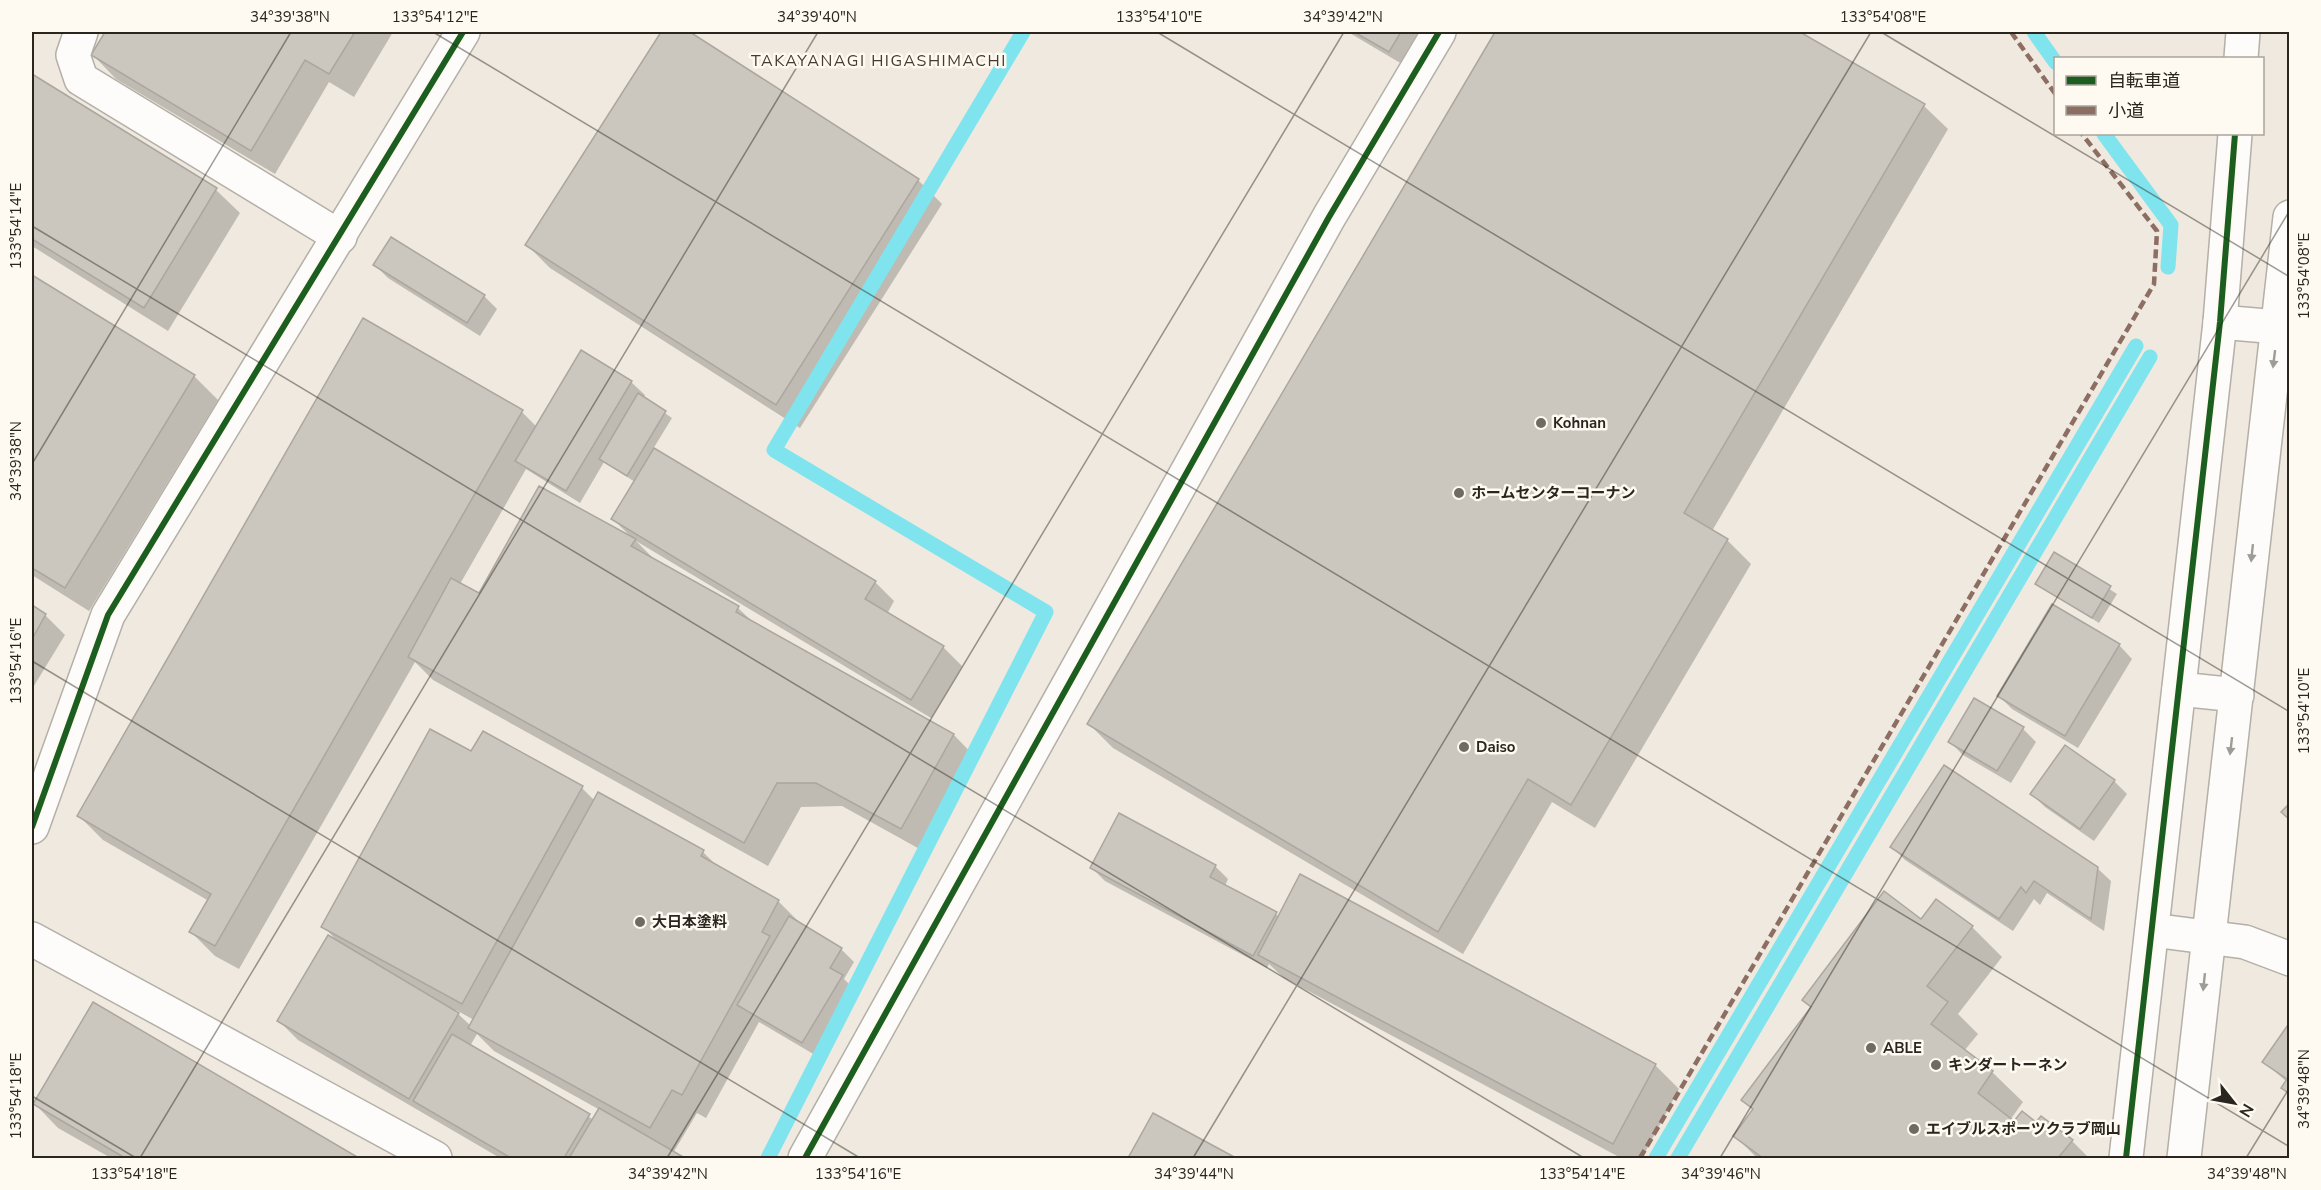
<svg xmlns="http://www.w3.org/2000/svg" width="2321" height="1190" viewBox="0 0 2321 1190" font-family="'Nunito Sans','Noto Sans JP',sans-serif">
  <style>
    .shadow { fill: #0003; fill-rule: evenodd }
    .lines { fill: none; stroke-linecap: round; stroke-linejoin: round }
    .stream { stroke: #80e4ee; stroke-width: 15 }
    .building { fill: #cbc6be; stroke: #aba69f; stroke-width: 1.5 }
    .minor-casing { stroke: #b4afa7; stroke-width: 36 }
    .minor { stroke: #fdfcfa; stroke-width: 33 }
    .quiet { stroke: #8d6e63; stroke-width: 4.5; stroke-dasharray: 9 4.5; stroke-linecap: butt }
    .cycleway-casing { stroke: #fef9f1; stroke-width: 10 }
    .cycleway { stroke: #1b5e20; stroke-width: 6 }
    .oneway { fill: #9e9c97 }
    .ticks { fill: none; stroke: #2a261f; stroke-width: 1.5; stroke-opacity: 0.45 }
    .poi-dot { fill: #6f6a62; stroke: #fef9f1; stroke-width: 2 }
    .labels { text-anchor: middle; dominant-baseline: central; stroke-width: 5; stroke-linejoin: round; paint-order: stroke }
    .poi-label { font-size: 15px; font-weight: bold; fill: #2a261f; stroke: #fef9f1; text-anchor: start }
    .neighbourhood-label { font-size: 16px; letter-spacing: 1.5px; fill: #453c2d; stroke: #fef9f1 }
    .neatline { fill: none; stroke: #2a261f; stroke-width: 2 }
    .ticks-label { font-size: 15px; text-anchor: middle; fill: #2a261f }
  </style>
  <rect width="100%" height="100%" fill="#efe9df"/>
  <g class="shadow">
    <polygon points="107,32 393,32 354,97 329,82 275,174 116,79 93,55"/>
    <polygon points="662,32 687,32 918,180 942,204 800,428 550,268 526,244"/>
    <polygon points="1348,32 1422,32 1402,64"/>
    <polygon points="1497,32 1798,32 1924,106 1948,129 1712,531 1727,540 1751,564 1595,828 1552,802 1463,954 1113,748 1089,724"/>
    <polygon points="32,75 216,190 240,213 168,331 32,246"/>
    <polygon points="375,265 484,296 497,309 480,336 388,278"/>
    <polygon points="32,277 194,376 218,400 89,611 32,575"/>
    <path d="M631,382L645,395L643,398L672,418L653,449L875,582L894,601L887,614L943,647L962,666L931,718L636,541L656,561L738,608L756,625L954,735L977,759L925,852L842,806L801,807L768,866L433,680L415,662L239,969L215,956L191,932L209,901L103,840L79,816L522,412L537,427ZM604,462L635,482L613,519L632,538L480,595L460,584L526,469L580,503Z"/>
    <polygon points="2055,554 2117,594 2099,623 2037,584"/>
    <polygon points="32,607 46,616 65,635 32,689"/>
    <polygon points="2119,645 2132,659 2078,748 2012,709 1999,696"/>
    <polygon points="2023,729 2036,742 2011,783 1963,755 1950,742"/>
    <path d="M472,753L582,788L595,801L703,852L720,869L778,901L802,925L841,949L854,962L844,979L855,990L815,1055L759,1022L706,1118L697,1113L673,1153L682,1158H500L298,1040L279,1021L339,943L323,926ZM456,1010L474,1020L471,1026L455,1011ZM477,1034L494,1051L600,1110L594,1120L470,1046Z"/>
    <polygon points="2114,781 2127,794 2094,841 2045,807 2032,794"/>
    <polygon points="1892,847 2097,868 2111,881 2104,931 2047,893 2040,905 2034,899 2013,931 1905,860"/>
    <polygon points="1215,866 1228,879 1225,886 1280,917 1655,1065 1679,1089 1642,1158 1621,1158 1284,978 1269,964 1267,968 1105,881 1092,868"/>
    <polygon points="1921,921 1972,927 2002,957 1958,1014 1978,1034 1964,1051 1992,1072 2023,1102 2010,1120 2015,1123 2036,1124 2072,1141 2089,1158 1757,1158 1735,1136 1753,1110 1743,1100"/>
    <polygon points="94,1004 356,1158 111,1158 58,1128 35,1104"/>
    <polygon points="2290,1025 2290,1095 2282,1088 2287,1082 2264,1062"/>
    <polygon points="1154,1115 1233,1158 1130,1158"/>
  </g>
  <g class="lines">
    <g class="stream">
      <polyline points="2034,32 2056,63"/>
      <polyline points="2104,134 2171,225 2168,267"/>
      <polyline points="768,1158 1046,612 774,450 1023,32"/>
      <polyline points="1656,1158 2136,346"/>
      <polyline points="1678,1158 2150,357"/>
    </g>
  </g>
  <g class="building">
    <polygon points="105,32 355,32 329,74 305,60 251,151 91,55"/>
    <polygon points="661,32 690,32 919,179 776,405 525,245"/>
    <polygon points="1354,32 1401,32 1389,52"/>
    <polygon points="1495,32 1800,32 1925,104 1684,513 1728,539 1571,805 1528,779 1438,932 1087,724"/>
    <polygon points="32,74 217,188 144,308 32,239"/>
    <polygon points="391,237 485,295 467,323 373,265"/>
    <polygon points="32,275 195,375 65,588 32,568"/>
    <polygon points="363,318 523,410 215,946 189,932 211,894 77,816"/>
    <polygon points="581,350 632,381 566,491 515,461"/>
    <polygon points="638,393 666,411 627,476 599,459"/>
    <polygon points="654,448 876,581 865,599 944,646 911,700 611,519"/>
    <polygon points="539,486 636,539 631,546 739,606 736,612 954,734 901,829 816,783 777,783 744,843 408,657 451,578 479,593"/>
    <polygon points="2054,552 2111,586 2092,618 2035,584"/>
    <polygon points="2052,604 2120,644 2065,736 1997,696"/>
    <polygon points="32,605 46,614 32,639"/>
    <polygon points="1974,698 2024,727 1997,771 1948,742"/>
    <polygon points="430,729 471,751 483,731 583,786 462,1004 321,927"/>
    <polygon points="2065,745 2115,780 2080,829 2030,794"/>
    <polygon points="1944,765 2098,867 2091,919 2034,881 2026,893 2021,887 1999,919 1890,847"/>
    <polygon points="598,792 704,850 701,856 779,900 762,932 770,936 682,1095 672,1090 650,1128 468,1028"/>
    <polygon points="2290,803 2290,820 2281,812"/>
    <polygon points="1119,813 1216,865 1210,877 1277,912 1253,956 1090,868"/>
    <polygon points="1300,874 1656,1064 1613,1144 1258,955"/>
    <polygon points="1884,891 1921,919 1936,899 1973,926 1927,986 1948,1002 1931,1024 1993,1071 1978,1093 2014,1121 2022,1111 2036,1122 2041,1116 2073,1140 2058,1158 1763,1158 1733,1136 1753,1109 1741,1100 1811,1007 1802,1000"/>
    <polygon points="789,916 842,948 830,968 843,975 802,1043 737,1005"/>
    <polygon points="328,935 459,1013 409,1099 277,1021"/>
    <polygon points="93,1002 359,1158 125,1158 33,1104"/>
    <polygon points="2290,1022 2290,1094 2281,1088 2287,1079 2262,1062"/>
    <polygon points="452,1034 590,1114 564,1158 511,1158 413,1101"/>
    <polygon points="599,1108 685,1158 569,1158"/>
    <polygon points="1153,1113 1236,1158 1128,1158"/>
  </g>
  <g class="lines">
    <defs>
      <g id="minor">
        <polyline points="81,32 73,55 81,79 340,237"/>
        <polyline points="2241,58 2243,32"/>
        <polyline points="2220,322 2290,328"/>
        <polyline points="2179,689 2237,695"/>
        <polyline points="32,827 108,615 463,32"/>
        <polyline points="2152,930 2245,942 2290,959"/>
        <polyline points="32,939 435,1158"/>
        <polyline points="805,1158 1329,217 1439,32"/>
        <polyline points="2126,1158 2220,322 2235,134"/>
        <polyline points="2184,1158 2290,217"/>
      </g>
    </defs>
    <use href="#minor" class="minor-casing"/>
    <use href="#minor" class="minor"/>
    <g class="quiet">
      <polyline points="2011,32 2056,95"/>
      <polyline points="1640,1158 2154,284 2157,231 2082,134"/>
    </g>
    <defs>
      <g id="cycleway">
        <polyline points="32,827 108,615 463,32"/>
        <polyline points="805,1158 1329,217 1439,32"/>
        <polyline points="2126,1158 2220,322 2235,134"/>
      </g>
    </defs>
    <use href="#cycleway" class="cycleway-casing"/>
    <use href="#cycleway" class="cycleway"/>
  </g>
  <defs><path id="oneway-solid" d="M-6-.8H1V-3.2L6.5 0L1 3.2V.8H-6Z" transform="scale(1.5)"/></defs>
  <g class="oneway">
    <use href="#oneway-solid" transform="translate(2274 359) rotate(97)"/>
    <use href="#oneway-solid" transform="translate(2252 553) rotate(96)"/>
    <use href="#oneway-solid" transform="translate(2231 746) rotate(97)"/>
    <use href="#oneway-solid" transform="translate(2204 982) rotate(96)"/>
  </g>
  <path class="ticks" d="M433,32L2290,1147M1157,32L2290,712M1881,32L2290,277M32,226L1584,1158M32,464L291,32M32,661L860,1158M32,1096L136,1158M140,1158L818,32M667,1158L1344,32M1193,1158L1871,32M1720,1158L2290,210M2246,1158L2290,1087"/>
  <g class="poi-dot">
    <circle cx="1541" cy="423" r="6"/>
    <circle cx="1459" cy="493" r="6"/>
    <circle cx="1464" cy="747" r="6"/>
    <circle cx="640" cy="922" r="6"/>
    <circle cx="1871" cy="1048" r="6"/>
    <circle cx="1936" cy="1065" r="6"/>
    <circle cx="1914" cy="1129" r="6"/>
  </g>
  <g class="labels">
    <g class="poi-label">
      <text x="1553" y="423">Kohnan</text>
      <text x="1471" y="493">ホームセンターコーナン</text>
      <text x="1476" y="747">Daiso</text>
      <text x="652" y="922">大日本塗料</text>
      <text x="1883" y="1048">ABLE</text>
      <text x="1948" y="1065">キンダートーネン</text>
      <text x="1926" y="1129">エイブルスポーツクラブ岡山</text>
    </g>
    <g class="neighbourhood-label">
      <text x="879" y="61">TAKAYANAGI HIGASHIMACHI</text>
    </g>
  </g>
  <rect width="2321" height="1190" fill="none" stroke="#fef9f1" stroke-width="66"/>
  <rect x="2054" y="57" width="210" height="78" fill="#fef9f1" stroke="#a9a59d" stroke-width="1.5"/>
  <rect x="2066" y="76" width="30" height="9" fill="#1b5e20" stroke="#a9a59d" stroke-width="1.5"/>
  <text x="2108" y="87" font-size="18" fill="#2a261f">自転車道</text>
  <rect x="2066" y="106" width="30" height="9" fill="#8d6e63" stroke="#a9a59d" stroke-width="1.5"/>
  <text x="2108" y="117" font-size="18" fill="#2a261f">小道</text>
  <g transform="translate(2234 1103) rotate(121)" stroke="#fef9f1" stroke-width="4.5" paint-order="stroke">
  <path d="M0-4.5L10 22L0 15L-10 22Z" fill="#2a261f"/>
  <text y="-9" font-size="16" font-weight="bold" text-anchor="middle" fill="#2a261f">N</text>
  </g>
  <rect x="33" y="33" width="2255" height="1124" class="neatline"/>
  <g class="ticks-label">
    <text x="290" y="22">34°39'38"N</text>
    <text x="435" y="22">133°54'12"E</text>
    <text x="817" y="22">34°39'40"N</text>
    <text x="1159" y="22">133°54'10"E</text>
    <text x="1343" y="22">34°39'42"N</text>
    <text x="1883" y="22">133°54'08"E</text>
    <text transform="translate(16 226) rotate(-90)" y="5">133°54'14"E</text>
    <text transform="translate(2304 276) rotate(-90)" y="5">133°54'08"E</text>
    <text transform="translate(16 461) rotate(-90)" y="5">34°39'38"N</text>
    <text transform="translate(16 661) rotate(-90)" y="5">133°54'16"E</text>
    <text transform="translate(2304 711) rotate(-90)" y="5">133°54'10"E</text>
    <text transform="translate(2304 1089) rotate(-90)" y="5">34°39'48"N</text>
    <text transform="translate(16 1096) rotate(-90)" y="5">133°54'18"E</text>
    <text x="134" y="1179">133°54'18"E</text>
    <text x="668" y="1179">34°39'42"N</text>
    <text x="858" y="1179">133°54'16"E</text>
    <text x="1194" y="1179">34°39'44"N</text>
    <text x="1582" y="1179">133°54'14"E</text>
    <text x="1721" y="1179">34°39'46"N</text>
    <text x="2247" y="1179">34°39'48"N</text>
  </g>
</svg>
